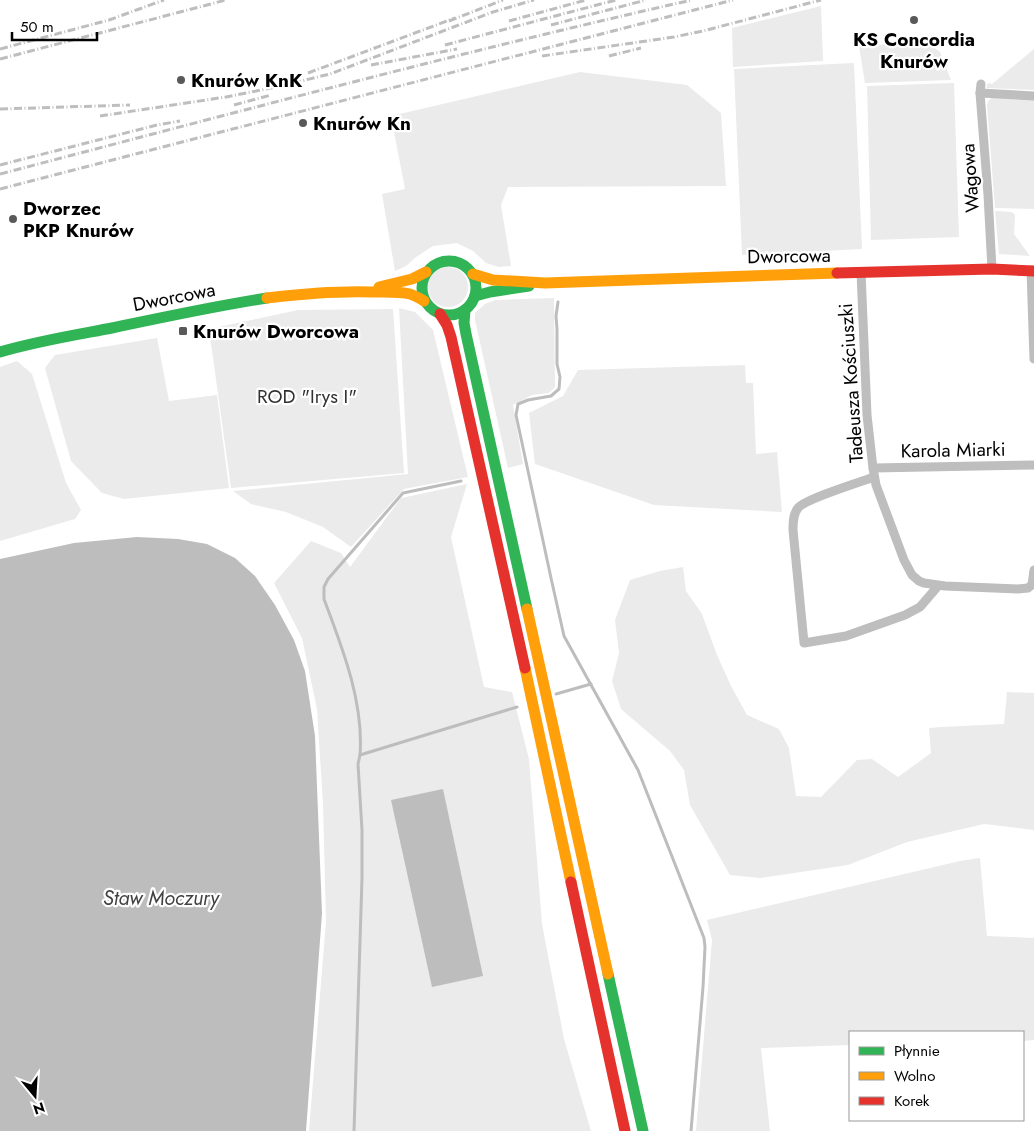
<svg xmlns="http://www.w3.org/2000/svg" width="1034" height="1131" viewBox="0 0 1034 1131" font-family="Jost,sans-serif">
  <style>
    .green { fill: #ebebeb }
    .water { fill: #bdbdbd }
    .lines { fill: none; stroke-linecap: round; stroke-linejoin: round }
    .stream { stroke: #bdbdbd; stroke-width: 3 }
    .street { stroke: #bebebe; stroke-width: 9 }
    .fast { stroke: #30b455; stroke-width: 11 }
    .slow { stroke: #ff9f0a; stroke-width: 11 }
    .jam { stroke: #e5322d; stroke-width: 11 }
    .rail { stroke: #bebebe; stroke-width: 3; stroke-dasharray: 8 2.5 1 2.5; stroke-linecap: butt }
    .poi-dot { fill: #595959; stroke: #fff; stroke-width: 2 }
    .labels { text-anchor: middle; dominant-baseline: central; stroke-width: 4.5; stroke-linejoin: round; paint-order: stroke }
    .poi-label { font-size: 19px; font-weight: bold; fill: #000; stroke: #fff; text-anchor: start }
    .street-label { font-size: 19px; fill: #000; stroke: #fff }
    .park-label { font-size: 19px; fill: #313131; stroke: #fff }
    .water-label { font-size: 20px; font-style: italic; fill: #424242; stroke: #fff }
  </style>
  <rect width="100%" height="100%" fill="#fff"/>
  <g class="green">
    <polygon points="821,6 823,61 733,67 732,28"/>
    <polygon points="927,42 940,52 951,80 865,83 859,46"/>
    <polygon points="1034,49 1034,90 986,88 988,83 992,84"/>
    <polygon points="854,63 862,249 742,255 734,69"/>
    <polygon points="580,72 687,85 721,113 726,186 508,187 501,205 511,266 499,267 486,263 473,251 457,243 433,246 416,257 406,266 395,271 382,194 405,189 391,116"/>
    <polygon points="954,83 959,237 871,240 867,86"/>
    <polygon points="993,97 1034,99 1034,209 995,208 987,105 988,101"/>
    <polygon points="995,211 1012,212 1015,215 1014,234 1030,256 999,254"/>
    <circle cx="448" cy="287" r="20"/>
    <polygon points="554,298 555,387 549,393 532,395 513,405 523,464 508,468 475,320 475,313 485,304 495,300"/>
    <polygon points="399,308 415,312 433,330 468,477 404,489 351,547 323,527 286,512 251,504 233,491 408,474"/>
    <polygon points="393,309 404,473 231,488 209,329 298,310"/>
    <polygon points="157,338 169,401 217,395 229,488 124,499 102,493 71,461 45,368 55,355"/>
    <polygon points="17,361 32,374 66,483 81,510 75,519 0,541 0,367"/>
    <polygon points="745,365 746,383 753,383 756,454 777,452 782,512 654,505 535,464 529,413 563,396 578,370"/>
    <polygon points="467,484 451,537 484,687 512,692 529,759 542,924 564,1039 591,1131 309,1131 326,921 323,804 317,709 302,638 274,583 311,541 341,553 350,567 401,498"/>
    <polygon points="683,567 686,591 702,614 717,655 731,686 747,715 779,729 789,748 796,796 821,797 857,760 872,759 898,777 931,753 929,728 941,727 1004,724 1007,692 1034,693 1034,830 984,824 907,842 848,865 760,878 730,875 690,805 684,770 670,751 621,709 612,681 619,653 615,620 630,580 660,571"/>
    <polygon points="980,858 987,936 1034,938 1034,1040 1023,1041 1023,1032 850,1032 850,1045 761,1048 770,1131 696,1131 712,940 707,920 960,861"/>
  </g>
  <g class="water">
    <polygon points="137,537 178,539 207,544 235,558 255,576 275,605 294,640 305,671 315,736 322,913 306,1131 0,1131 0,559 74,543"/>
    <polygon points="443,789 483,976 432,987 391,800"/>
  </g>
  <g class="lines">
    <g class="stream">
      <polyline points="558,302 556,316 557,329 557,364 560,377 559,389 551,396 528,400 518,404 516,415 551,578 564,636 638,770 704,938 705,947 703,987 691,1131"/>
      <polyline points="556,694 591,684"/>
      <path d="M360,755C364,702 342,647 324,599V587L328,579L403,493L461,481"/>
      <polyline points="354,1131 362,878 362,830 358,764 360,755 517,707"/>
    </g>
    <g class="street">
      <polyline points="981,84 980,93 988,195 992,269"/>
      <polyline points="980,93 1034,96"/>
      <polyline points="1031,270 1034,359"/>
      <polyline points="861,272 867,415 873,468 876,485 904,560 912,575 919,581 924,583 945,586 1018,589 1028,588 1034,583"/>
      <polyline points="873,468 1034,465"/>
      <path d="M874,477C860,482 805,499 798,508C793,514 793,523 793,530L804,643L846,636L905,615L920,607L938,586"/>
      <polyline points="1032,585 1034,570"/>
    </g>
    <g class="fast">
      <circle cx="449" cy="288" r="27"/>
      <polyline points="475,296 490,292 529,286"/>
      <polyline points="465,310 464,323 466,334 527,609"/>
      <path d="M0,352C37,341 75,335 112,328C164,317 215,306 267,298"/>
      <polyline points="608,974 643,1131"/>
    </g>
    <g class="slow">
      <polyline points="473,274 493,280 545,283 837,273"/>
      <polyline points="379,287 412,279 426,272"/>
      <path d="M267,298C301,294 336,291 371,292C384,292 398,291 410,294C415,296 420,298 424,301"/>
      <polyline points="527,609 608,974"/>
      <polyline points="525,668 571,882"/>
    </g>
    <g class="jam">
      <polyline points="837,273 992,269 1034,271"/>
      <polyline points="440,314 447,325 451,337 525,668"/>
      <polyline points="571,882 625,1131"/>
    </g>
    <g class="rail">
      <polyline points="449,21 503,0"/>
      <polyline points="509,21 586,0"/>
      <polyline points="551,25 646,0"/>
      <polyline points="445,45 616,0"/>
      <polyline points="0,49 109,20 164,0"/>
      <polyline points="542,56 674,37 703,31 821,0"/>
      <polyline points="609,56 641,48"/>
      <polyline points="0,59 226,0"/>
      <polyline points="371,65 457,49"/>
      <polyline points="308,73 455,18"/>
      <polyline points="234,105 271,95"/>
      <polyline points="0,109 130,105"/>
      <polyline points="100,116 226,97 276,87 330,74 493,12 534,0"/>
      <polyline points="0,165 157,125 180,121"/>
      <path d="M0,174C230,114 460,52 692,0"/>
      <polyline points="0,189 733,0"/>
    </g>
  </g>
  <g class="poi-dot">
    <circle cx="914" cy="20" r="5"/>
    <circle cx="181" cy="80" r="5"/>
    <circle cx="303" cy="123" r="5"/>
    <circle cx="13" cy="219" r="5"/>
    <rect x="178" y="326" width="10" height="10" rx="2.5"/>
  </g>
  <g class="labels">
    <g class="poi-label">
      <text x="914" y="39" text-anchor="middle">KS Concordia<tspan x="914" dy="22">Knurów</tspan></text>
      <text x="191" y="80">Knurów KnK</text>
      <text x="313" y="123">Knurów Kn</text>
      <text x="23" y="208">Dworzec<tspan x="23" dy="22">PKP Knurów</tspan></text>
      <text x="193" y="331">Knurów Dworcowa</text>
    </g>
    <g class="street-label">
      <text transform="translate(970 178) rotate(-94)">Wagowa</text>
      <text transform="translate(789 256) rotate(-1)">Dworcowa</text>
      <text transform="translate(174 297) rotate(-11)">Dworcowa</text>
      <text transform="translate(851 383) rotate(-94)">Tadeusza Kościuszki</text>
      <text transform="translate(953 450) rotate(-1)">Karola Miarki</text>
    </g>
    <g class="park-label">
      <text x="307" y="396">ROD "Irys I"</text>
    </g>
    <g class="water-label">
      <text x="161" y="898">Staw Moczury</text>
    </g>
  </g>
  <rect x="849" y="1031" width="175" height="90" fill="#ffffff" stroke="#999999"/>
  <rect x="859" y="1047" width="25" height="8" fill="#30b455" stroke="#999999"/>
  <text x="894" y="1056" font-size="15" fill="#000000">Płynnie</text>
  <rect x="859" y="1072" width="25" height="8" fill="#ff9f0a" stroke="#999999"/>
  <text x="894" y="1081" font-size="15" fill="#000000">Wolno</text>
  <rect x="859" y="1097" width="25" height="8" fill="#e5322d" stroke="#999999"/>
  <text x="894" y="1106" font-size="15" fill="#000000">Korek</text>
  <g transform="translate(35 1096) rotate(162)" stroke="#ffffff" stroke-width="4" paint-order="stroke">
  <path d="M0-4L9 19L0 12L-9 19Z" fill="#000000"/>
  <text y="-8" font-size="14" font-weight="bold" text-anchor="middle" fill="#000000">N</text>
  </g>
  <path d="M12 32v8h85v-8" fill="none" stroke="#000000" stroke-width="2.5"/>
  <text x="20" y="32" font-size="15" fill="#000000" stroke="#ffffff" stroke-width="4" paint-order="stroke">50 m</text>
</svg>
